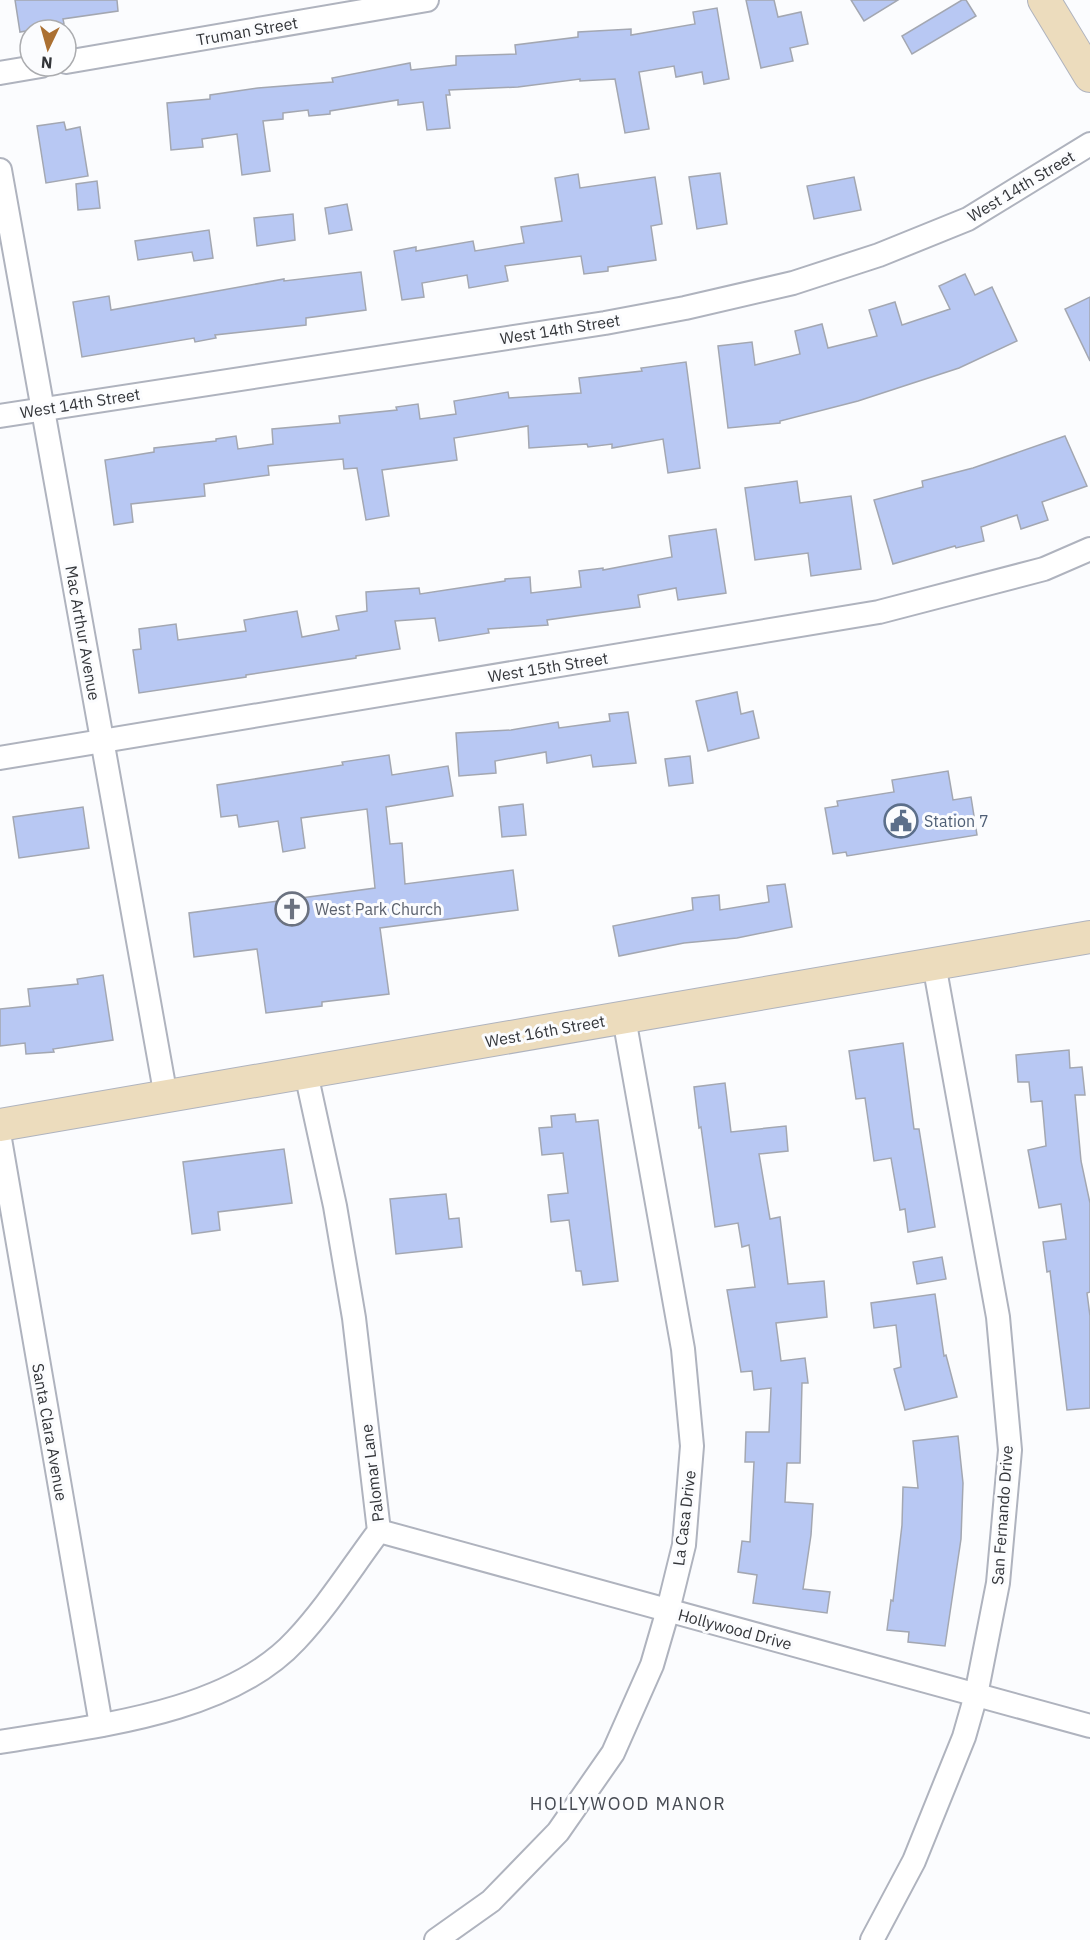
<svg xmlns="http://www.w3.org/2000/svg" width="1090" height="1940" viewBox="0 0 1090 1940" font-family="'IBM Plex Sans',sans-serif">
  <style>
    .building { fill: #b8c8f3; stroke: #a3a7b1; stroke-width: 1.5 }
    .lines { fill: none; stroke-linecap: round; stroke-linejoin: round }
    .minor-casing { stroke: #afb3be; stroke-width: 26 }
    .secondary-casing { stroke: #afb3be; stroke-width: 34 }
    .minor { stroke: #fff; stroke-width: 22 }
    .secondary { stroke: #ecdcbd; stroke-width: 32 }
    .labels { text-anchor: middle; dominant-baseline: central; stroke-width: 6; stroke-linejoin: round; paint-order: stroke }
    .street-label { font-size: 16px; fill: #333539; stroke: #fbfcfe }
    .service-label { font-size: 16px; fill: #4e5e75; stroke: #fbfcfe; text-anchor: start }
    .worship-label { font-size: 16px; fill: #5b616d; stroke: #fbfcfe; text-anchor: start }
    .neighbourhood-label { font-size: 18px; letter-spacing: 1.5px; fill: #464a52; stroke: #fbfcfe }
  </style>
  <rect width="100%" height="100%" fill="#fbfcfe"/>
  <g class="building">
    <polygon points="15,0 117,0 118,11 63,19 64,24 20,32"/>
    <polygon points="746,0 774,0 778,17 801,12 808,44 790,48 793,61 761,68"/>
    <polygon points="851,0 898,0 864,21"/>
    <polygon points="962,0 966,0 976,16 912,54 902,36"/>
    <polygon points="717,8 729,79 704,84 702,72 676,77 674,66 639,72 649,129 625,133 615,79 580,81 580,79 518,87 449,90 450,95 446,95 450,128 427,130 423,102 398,105 398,100 330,111 330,114 309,116 308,110 283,113 283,119 263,121 270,171 242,175 237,134 202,139 203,147 171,150 167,103 210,99 210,95 258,88 333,82 332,78 410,63 411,70 456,65 456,56 516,54 515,45 578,37 578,32 631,29 631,35 695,24 693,12"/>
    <polygon points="64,122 66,130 80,127 88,176 46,183 37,126"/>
    <polygon points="720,173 727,224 697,229 689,177"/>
    <polygon points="578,174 580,188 655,177 662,224 651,226 656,260 608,267 608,271 584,274 581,256 505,266 508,281 469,288 467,275 422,283 424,297 402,300 394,251 416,247 416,251 473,241 475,251 524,243 521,227 562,221 555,178"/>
    <polygon points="854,177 861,210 814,219 807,186"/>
    <polygon points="97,181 100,208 78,210 76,184"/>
    <polygon points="347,204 352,230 329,234 325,208"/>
    <polygon points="293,214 295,240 257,246 254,218"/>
    <polygon points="209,230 213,258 194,261 192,252 138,260 135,241"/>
    <polygon points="361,272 366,310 306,318 306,325 215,335 216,338 195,342 194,338 82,357 73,302 109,296 111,310 284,279 284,281"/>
    <polygon points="965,274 975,295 992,287 1017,341 959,368 858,401 780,421 780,423 728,428 718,346 752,342 755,365 800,354 795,331 822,324 828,348 877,336 869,310 895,302 902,325 950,309 939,286"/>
    <polygon points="1090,297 1090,361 1065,309"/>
    <polygon points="686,362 700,468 668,473 663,439 612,448 612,444 588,447 587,444 529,448 528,426 454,438 457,460 382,470 389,516 366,520 357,468 344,469 343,459 268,466 269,475 204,484 205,496 131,504 133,522 114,525 105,460 154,452 154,448 216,441 216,439 236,436 238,449 273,444 272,429 340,423 339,416 397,410 396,407 418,404 420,419 456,414 454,401 508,392 509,398 581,393 579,378 642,371 641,368"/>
    <polygon points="1065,436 1087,486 1042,502 1048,520 1021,529 1017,515 981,527 984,541 956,548 955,546 893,564 874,500 923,487 922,481 973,468"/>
    <polygon points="797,481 800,503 851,496 861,569 811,576 808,553 755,560 745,488"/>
    <polygon points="716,529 726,593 678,600 676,588 638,595 640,607 547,620 548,625 488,629 489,633 439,641 435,618 395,621 400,649 356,656 356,658 246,675 246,677 139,693 133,650 141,649 139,629 176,624 178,640 246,631 244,620 297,611 302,637 339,630 336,616 367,611 366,592 419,588 420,594 505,581 505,579 530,577 531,593 581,587 579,571 603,568 603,570 672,557 669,536"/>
    <polygon points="737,692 741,714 753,711 759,738 708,751 696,701"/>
    <polygon points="628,712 636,763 593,767 591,755 547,763 546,752 495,761 496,773 459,776 456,733 511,730 558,722 559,728 610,721 609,714"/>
    <polygon points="389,755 392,775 448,766 453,796 386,807 390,844 402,843 405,884 513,870 518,910 380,928 389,994 322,1002 322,1006 266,1013 257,949 194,957 189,913 375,888 367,809 301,818 305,848 283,852 278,821 239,827 237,815 221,817 217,785 343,765 342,762"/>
    <polygon points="690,756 693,783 669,786 665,759"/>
    <polygon points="948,771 953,800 971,797 977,835 847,856 846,852 833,854 825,808 838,806 837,801 894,792 892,780"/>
    <polygon points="523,804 526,835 502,837 499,807"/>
    <polygon points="83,807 89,848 19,858 13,817"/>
    <polygon points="785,884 792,927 737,938 684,943 619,956 613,926 693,910 692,898 719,895 720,910 769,902 767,886"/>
    <polygon points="103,975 113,1040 53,1049 54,1052 26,1054 25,1043 0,1046 0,1009 30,1006 28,989 78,984 77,979"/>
    <polygon points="903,1043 914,1129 919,1129 935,1227 908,1232 905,1209 900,1210 891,1158 874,1161 865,1098 856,1099 849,1051"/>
    <polygon points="1069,1050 1070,1068 1082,1067 1085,1095 1075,1095 1081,1161 1090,1203 1090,1292 1087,1293 1090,1316 1090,1408 1067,1410 1050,1271 1047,1272 1043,1242 1066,1239 1061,1204 1039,1208 1028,1150 1046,1146 1042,1101 1031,1102 1029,1082 1018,1082 1016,1055"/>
    <polygon points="725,1083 731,1132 786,1126 788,1151 759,1154 770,1219 780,1217 788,1284 824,1281 827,1317 776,1323 781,1361 805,1358 808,1383 802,1383 800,1463 787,1463 785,1502 813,1504 811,1535 803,1589 830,1592 827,1613 753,1603 757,1575 738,1572 742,1541 750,1542 754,1462 745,1462 746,1432 769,1432 771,1388 754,1390 752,1371 741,1372 727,1290 755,1287 749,1245 742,1247 738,1223 715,1227 701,1127 699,1128 694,1087"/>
    <polygon points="575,1114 576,1122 598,1120 618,1281 583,1285 581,1271 576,1271 569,1220 551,1222 548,1195 568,1193 563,1153 542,1155 539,1128 552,1127 551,1116"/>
    <polygon points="284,1149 292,1203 218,1212 220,1230 192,1234 183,1162"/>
    <polygon points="446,1194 449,1219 459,1218 462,1247 396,1254 390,1199"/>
    <polygon points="942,1257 946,1279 917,1284 913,1262"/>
    <polygon points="935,1294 944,1356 946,1355 957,1397 905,1410 894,1369 901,1367 896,1325 874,1328 871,1303"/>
    <polygon points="958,1436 963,1483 961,1539 945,1646 908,1642 909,1632 887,1630 891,1600 893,1601 902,1525 903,1487 918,1488 913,1441"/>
  </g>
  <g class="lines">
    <defs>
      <g id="minor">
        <polyline points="66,62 427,0"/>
        <polyline points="0,73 41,66"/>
        <polyline points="0,170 166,1097"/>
        <polyline points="0,416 605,323 685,308 793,283 879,255 968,219 1090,144"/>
        <polyline points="0,758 879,612 1044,569 1090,549"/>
        <polyline points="0,1139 101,1725"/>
        <polyline points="379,1531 1090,1726"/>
        <path d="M0,1742C94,1726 228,1714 296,1640C327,1607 352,1567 379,1531L354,1318L335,1206L306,1073"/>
        <polyline points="436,1940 491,1901 558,1832 613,1753 652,1665 668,1610 684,1545 692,1446 683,1349 624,1018"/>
        <polyline points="872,1940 914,1861 964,1737 976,1695 998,1583 1010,1450 998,1317 934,964"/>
      </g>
      <g id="secondary">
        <polyline points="1044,0 1090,76"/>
        <polyline points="0,1125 1090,937"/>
      </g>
    </defs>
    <use href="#minor" class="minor-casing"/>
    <use href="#secondary" class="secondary-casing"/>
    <use href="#minor" class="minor"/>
    <use href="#secondary" class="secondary"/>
  </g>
  <defs>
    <symbol id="civic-ring" viewBox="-11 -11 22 22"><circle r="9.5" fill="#fbfcfe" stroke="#5c6f8a" stroke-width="1.5"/><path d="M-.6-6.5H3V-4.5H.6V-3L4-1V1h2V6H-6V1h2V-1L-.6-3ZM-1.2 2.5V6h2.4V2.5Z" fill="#5c6f8a"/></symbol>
    <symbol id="church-ring" viewBox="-11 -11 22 22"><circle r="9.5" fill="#fbfcfe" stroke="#6b7280" stroke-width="1.5"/><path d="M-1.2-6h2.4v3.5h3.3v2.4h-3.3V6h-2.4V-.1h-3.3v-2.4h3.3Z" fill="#6b7280"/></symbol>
  </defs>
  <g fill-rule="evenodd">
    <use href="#civic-ring" x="882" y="802" width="38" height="38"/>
    <use href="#church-ring" x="273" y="890" width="38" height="38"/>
  </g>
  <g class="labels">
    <g class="street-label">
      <text transform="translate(247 31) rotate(-10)">Truman Street</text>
      <text transform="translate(1021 186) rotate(-31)">West 14th Street</text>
      <text transform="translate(560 329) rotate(-9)">West 14th Street</text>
      <text transform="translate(80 403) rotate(-9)">West 14th Street</text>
      <text transform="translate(83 633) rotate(80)">Mac Arthur Avenue</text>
      <text transform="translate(548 667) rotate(-9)">West 15th Street</text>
      <text transform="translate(545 1031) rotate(-10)">West 16th Street</text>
      <text transform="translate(50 1432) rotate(80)">Santa Clara Avenue</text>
      <text transform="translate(372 1473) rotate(-97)">Palomar Lane</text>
      <text transform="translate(1002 1515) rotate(-86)">San Fernando Drive</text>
      <text transform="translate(684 1518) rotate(-83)">La Casa Drive</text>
      <text transform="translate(735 1629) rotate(15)">Hollywood Drive</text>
    </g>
    <g class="service-label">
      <text x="924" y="821">Station 7</text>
    </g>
    <g class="worship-label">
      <text x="315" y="909">West Park Church</text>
    </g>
    <g class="neighbourhood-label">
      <text x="628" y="1803">HOLLYWOOD MANOR</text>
    </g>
  </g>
  <g transform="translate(48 48) rotate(185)"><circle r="28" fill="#fbfcfe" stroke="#abacaf" stroke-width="1.5"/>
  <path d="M0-4.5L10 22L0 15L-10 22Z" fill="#ab7032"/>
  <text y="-9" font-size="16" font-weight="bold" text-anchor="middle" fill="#333539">N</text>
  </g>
</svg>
